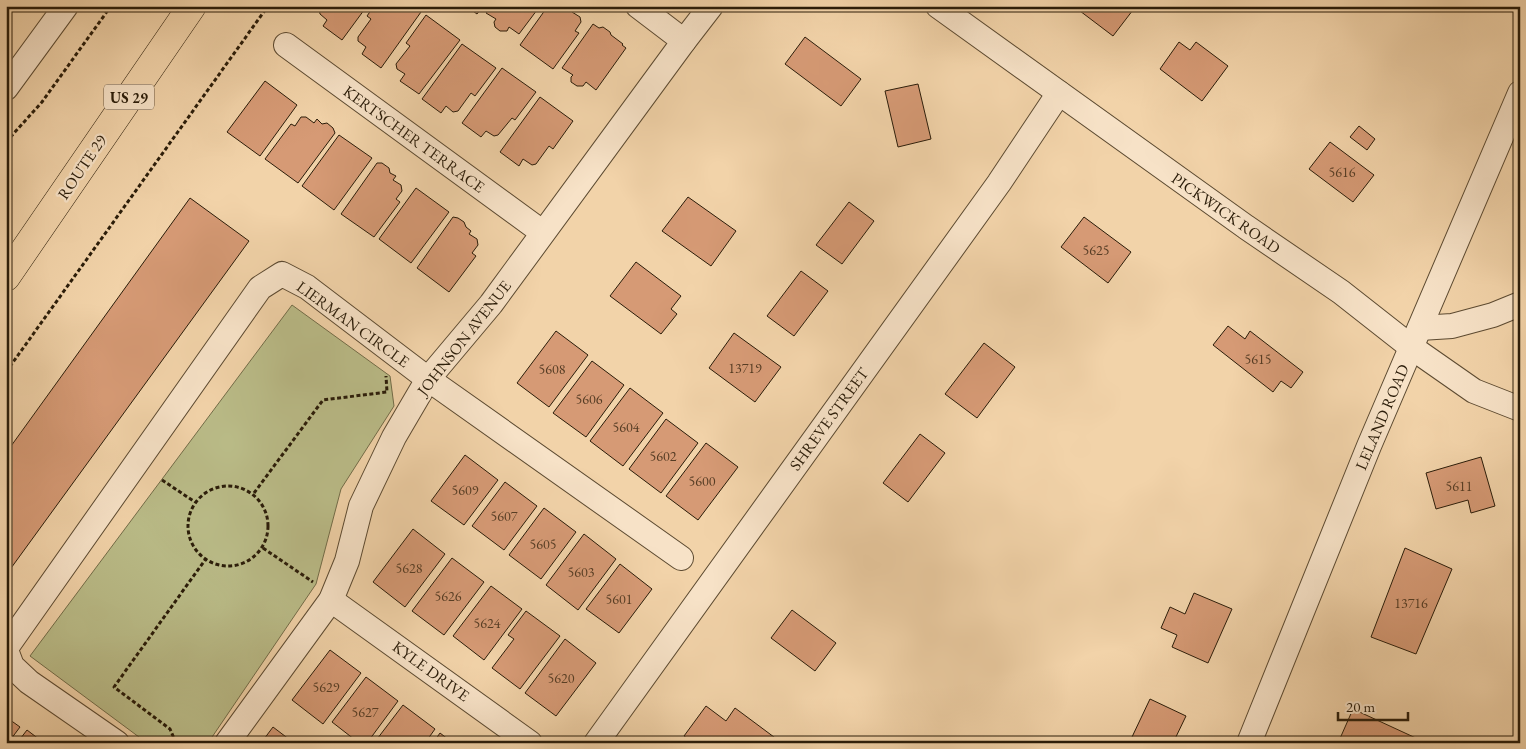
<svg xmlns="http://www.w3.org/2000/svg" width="1526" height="749" viewBox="0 0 1526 749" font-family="'EB Garamond',serif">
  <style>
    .green { fill: #babc88; stroke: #726c48 }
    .building { fill: #d69a75; stroke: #2a1c09 }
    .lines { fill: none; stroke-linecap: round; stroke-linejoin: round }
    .minor-casing { stroke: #5c4a31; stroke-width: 26 }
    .major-casing { stroke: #2a1c09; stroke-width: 29 }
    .path { stroke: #2a1c09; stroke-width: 3; stroke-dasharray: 4 2.5; stroke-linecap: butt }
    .minor { stroke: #f7e2c7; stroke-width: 24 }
    .major { stroke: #f2d3a9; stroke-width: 28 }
    .labels { text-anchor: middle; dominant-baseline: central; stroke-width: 4.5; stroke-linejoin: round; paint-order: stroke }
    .number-label { font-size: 14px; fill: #553c24 }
    .shield { fill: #f7e2c7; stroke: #685742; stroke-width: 1 }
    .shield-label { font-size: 15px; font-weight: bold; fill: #2a1c09 }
    .street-label { font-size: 16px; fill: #2a1c09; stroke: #f7e2c7 }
  </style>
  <rect width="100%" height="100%" fill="#f2d3a9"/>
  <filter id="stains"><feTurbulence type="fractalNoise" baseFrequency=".004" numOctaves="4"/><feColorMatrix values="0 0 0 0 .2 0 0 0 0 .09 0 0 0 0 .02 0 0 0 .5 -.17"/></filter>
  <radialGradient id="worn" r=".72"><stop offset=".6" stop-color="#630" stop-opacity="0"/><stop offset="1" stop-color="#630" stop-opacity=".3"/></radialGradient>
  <polygon class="green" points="292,305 390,376 394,406 341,489 316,584 208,743 147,743 30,656"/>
  <g class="building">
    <polygon points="321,6 367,6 342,40 323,26 327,20 320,14 319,9"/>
    <polygon points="374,6 413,6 421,12 381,68 362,54 366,47 358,41 358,37 371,19 367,16"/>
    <polygon points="466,6 483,6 477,14"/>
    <polygon points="491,6 540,6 519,34 509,27 507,31 500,31 495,27 494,22 496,19 486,13"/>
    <polygon points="548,6 572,6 575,8 572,12 580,17 581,22 575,31 579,33 553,69 520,45"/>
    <polygon points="1083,6 1136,6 1113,36 1080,11"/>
    <polygon points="426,15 460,40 419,94 400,81 405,74 397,69 396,64 410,46 406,43"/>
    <polygon points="593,24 599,28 603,27 610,32 611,35 623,44 622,45 626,48 596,90 586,82 583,86 577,86 571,82 571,77 573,75 562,68"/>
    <polygon points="805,37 861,79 841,106 785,64"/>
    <polygon points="1179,42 1190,50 1196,42 1228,66 1202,101 1160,69"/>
    <polygon points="462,44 496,68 475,96 471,93 458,111 453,112 446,106 441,113 422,99"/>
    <polygon points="502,68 536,92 515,120 512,118 498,135 494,136 486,131 481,137 462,123"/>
    <polygon points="265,81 297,105 260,156 227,132"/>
    <polygon points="918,84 931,139 898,147 885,91"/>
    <polygon points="540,97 573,121 553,149 549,146 536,164 532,165 523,159 519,166 500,152"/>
    <polygon points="301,117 306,117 314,123 317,119 322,124 327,123 333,128 335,133 298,183 265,159 291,124 295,126"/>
    <polygon points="1359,126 1375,139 1367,150 1350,137"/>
    <polygon points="339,135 372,158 334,210 302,186"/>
    <polygon points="1330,142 1374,175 1353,202 1309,169"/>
    <polygon points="377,163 382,163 389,168 390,173 396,176 393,180 401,185 402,191 396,199 400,202 374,237 341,214"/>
    <polygon points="416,188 449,212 411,263 379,239"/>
    <polygon points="688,197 736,231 711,266 662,231"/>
    <polygon points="190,198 249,241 6,575 6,453"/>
    <polygon points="849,202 874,221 842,264 816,245"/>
    <polygon points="453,217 458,218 464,222 466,227 471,231 469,234 477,239 478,245 472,253 476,256 449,292 417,268"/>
    <polygon points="1084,217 1131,252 1108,283 1061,247"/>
    <polygon points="636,262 681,296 671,309 677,314 661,334 610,296"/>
    <polygon points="801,271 828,291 794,336 767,316"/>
    <polygon points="1228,326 1245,339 1250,331 1303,372 1291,388 1281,381 1273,392 1213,345"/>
    <polygon points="556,331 588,355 549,407 517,383"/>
    <polygon points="734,333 781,367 755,402 709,368"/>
    <polygon points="984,343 1015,367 977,418 945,394"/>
    <polygon points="592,361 624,385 586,437 553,413"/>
    <polygon points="630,388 663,413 623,466 590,441"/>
    <polygon points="666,419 698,443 661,493 629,469"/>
    <polygon points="920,434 945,453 908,502 883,483"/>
    <polygon points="706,443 738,467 698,520 666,496"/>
    <polygon points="465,455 498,480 464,525 431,501"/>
    <polygon points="1481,457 1495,506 1471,513 1468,500 1436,509 1426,473"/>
    <polygon points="505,482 537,506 504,550 472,526"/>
    <polygon points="544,508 576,532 541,579 509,555"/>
    <polygon points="413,529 445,554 405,607 373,582"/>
    <polygon points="584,534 616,559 578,610 546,585"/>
    <polygon points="1405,548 1452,569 1416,654 1371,637"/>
    <polygon points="452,558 484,582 444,635 412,611"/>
    <polygon points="620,564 652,589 619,633 586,609"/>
    <polygon points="491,586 522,609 484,660 453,636"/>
    <polygon points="1194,593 1232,609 1208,663 1172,647 1177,635 1161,628 1170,607 1185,614"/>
    <polygon points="792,610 836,643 815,671 771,638"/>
    <polygon points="526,611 560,636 520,689 492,668 514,639 508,635"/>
    <polygon points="565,639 596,663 556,716 525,693"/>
    <polygon points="330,650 361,673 323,724 292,700"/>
    <polygon points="366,677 398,701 367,743 359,743 332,722"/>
    <polygon points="1150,699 1186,716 1173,743 1142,743 1132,737"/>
    <polygon points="403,705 435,729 425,743 374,743"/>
    <polygon points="706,706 726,721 735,708 782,743 693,743 684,736"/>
    <polygon points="1353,709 1418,739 1416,743 1338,743"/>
    <polygon points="6,717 20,727 8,743 6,743"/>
    <polygon points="273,727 294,743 261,743"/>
    <polygon points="27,730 44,743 17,743"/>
    <polygon points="440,733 453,743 433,743"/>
  </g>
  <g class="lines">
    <defs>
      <g id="minor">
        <polyline points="638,6 684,41"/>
        <polyline points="938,6 1246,227 1341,292 1411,347 1474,391 1520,409"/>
        <polyline points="286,45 542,232"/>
        <polyline points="6,88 66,6"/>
        <polyline points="1420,328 1452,326 1493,315 1520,304"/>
        <polyline points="331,600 530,743"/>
        <polyline points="6,648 260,288 282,274 307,287 428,379 681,558"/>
        <polyline points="6,650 12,666 29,682 117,743"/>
        <polyline points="227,743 331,600 347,561 361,506 394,437 428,379 491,304 684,41 711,6"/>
        <polyline points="596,743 999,183 1059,93"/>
        <polyline points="1249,743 1369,446 1520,93"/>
      </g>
      <polyline id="major" points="6,277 192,6"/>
    </defs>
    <use href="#minor" class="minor-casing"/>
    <use href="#major" class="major-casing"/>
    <g class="path">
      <polyline points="6,142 42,102 111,6"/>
      <polyline points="6,372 268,6"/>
      <polyline points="162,480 195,502"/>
      <circle cx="228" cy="526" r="40"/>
      <polyline points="254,493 323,400 387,392 386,376"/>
      <polyline points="263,548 313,582"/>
      <polyline points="176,743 170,729 114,687 205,560"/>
    </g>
    <use href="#minor" class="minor"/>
    <use href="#major" class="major"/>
  </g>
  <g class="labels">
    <g class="number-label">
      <text x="1342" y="172">5616</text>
      <text x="1096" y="250">5625</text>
      <text x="1258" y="359">5615</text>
      <text x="745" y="368">13719</text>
      <text x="552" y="369">5608</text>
      <text x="589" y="399">5606</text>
      <text x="626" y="427">5604</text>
      <text x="663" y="456">5602</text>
      <text x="702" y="481">5600</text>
      <text x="1459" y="486">5611</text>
      <text x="465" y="490">5609</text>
      <text x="504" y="516">5607</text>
      <text x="543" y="544">5605</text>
      <text x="409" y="568">5628</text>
      <text x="581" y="572">5603</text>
      <text x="448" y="596">5626</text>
      <text x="619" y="599">5601</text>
      <text x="1411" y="603">13716</text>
      <text x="487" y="623">5624</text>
      <text x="561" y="678">5620</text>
      <text x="326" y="687">5629</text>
      <text x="365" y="712">5627</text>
    </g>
    <rect class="shield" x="104" y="84.5" width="50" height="25" rx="4"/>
    <g class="shield-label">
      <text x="129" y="97">US 29</text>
    </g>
    <g class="street-label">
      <text transform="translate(414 139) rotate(36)">KERTSCHER TERRACE</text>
      <text transform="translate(82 167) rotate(-56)">ROUTE 29</text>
      <text transform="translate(1226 213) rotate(35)">PICKWICK ROAD</text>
      <text transform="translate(353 324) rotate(36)">LIERMAN CIRCLE</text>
      <text transform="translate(464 338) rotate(-52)">JOHNSON AVENUE</text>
      <text transform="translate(1382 417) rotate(-67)">LELAND ROAD</text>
      <text transform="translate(829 419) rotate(-54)">SHREVE STREET</text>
      <text transform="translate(431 671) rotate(36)">KYLE DRIVE</text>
    </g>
  </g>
  <rect width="1526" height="749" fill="none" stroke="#f2d3a9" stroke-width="25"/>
  <rect x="8" y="8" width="1511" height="734" fill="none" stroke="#2a1c09" stroke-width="2.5"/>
  <rect x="12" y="12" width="1501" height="724" fill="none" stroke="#2a1c09"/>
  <path d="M1338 712v8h70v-8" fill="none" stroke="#2a1c09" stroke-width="2.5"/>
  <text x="1346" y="712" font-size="15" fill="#2a1c09" stroke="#f7e2c7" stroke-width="4" paint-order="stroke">20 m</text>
  <rect width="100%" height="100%" filter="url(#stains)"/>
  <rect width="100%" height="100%" fill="url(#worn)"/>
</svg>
